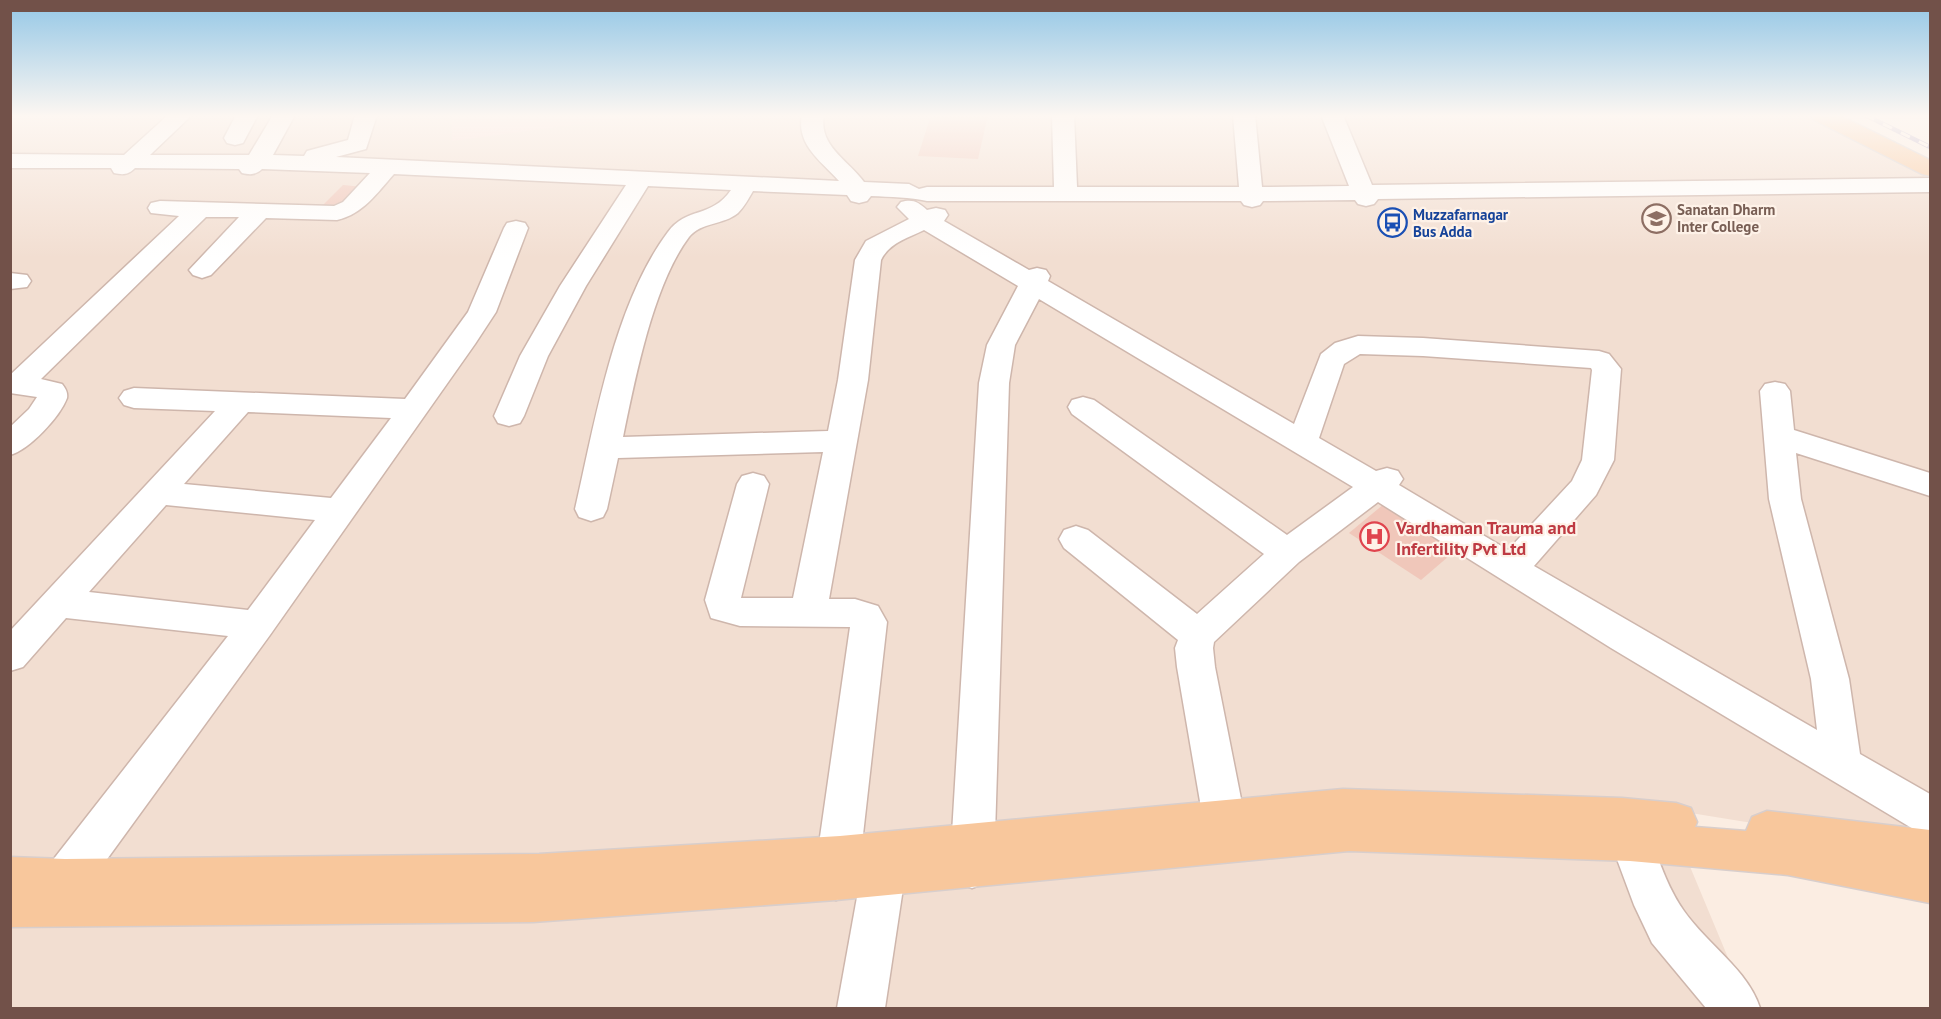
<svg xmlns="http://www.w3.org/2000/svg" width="1941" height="1019" viewBox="0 0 1941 1019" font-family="'PT Sans',sans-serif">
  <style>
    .residential { fill: #f2ded1 }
    .commercial { fill: #fbdbd6 }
    .building { fill: #f0c7ba }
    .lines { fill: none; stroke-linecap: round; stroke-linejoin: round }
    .minor-casing { stroke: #ceb6ac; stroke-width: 3 }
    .major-casing { stroke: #d8cecc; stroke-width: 3 }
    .minor { fill: #fff; fill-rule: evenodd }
    .major { fill: #f8c79c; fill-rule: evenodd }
    .rail-casing { stroke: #aea2c4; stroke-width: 4.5 }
    .rail { stroke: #fef2e8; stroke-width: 3; stroke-dasharray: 10; stroke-linecap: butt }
    .labels { text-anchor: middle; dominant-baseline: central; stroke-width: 4.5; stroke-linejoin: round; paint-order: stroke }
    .far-education-label { font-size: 15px; font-weight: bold; fill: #785e54; stroke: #fef2e8; text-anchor: start }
    .far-transit-label { font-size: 15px; font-weight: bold; fill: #164399; stroke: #fef2e8; text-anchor: start }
    .health-label { font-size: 18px; font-weight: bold; fill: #be3a42; stroke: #fef2e8; text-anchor: start }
  </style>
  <rect width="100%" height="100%" fill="#fbede2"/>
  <polygon class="residential" points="10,115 1822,115 1930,169 1930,852 1666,809 1749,1008 11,1008"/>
  <polygon class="commercial" points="451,115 649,115 452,141"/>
  <g class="building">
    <polygon points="931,115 988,115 978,159 918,156"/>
    <polygon points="343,185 363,187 344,206 323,205"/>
    <polygon points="1384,504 1456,550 1421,580 1349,533"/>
  </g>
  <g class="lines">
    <defs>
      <g id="minor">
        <path d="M168,115H192L150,155H249L273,115H295L273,155L304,156L307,151L348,140L355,115H377L366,149L336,157L839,181C821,161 796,145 802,115H824C818,146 848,160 864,182L909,184L919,189L927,187H1054L1052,115H1074L1077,187H1239L1233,115H1255L1262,187L1349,186L1321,115H1343L1372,185L1930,178V192L1378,199L1374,204L1366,206L1358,204L1355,200L1263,201L1260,205L1252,207L1244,205L1241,201H927C910,197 891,197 871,196L867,201L859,203L851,201L847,195L753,191C749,198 744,207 738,213C724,225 701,222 689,237C653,285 635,379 623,437L828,431L838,380L855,260L866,241L909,219L897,207L901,202C913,199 918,202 927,210L936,208L945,210L948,215L944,221L1029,270L1037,268L1046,270L1050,276L1048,281L1294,424L1321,354L1335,343L1358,336L1423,338L1599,351L1609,354L1621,369L1614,460L1596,495L1534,566L1817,730L1811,679L1769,499L1760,391L1765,384L1775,382L1785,384L1790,391L1794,430L1930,473V496L1796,453L1801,499L1849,679L1860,754L1930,794V835L1915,830L1611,648L1378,502L1299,562L1214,642L1213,648L1215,667L1245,819L1239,833L1224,838L1209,833L1203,819L1177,667L1175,648L1178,640L1064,548L1059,539L1064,530L1076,526L1088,530L1197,614L1264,554L1072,414L1068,407L1072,400L1083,397L1094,400L1287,535L1353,487L1039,299L1015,345L1009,383L994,867L987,882L972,888L957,882L950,867L979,383L987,345L1018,286L924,230C908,238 889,243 881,260L868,380L829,599H855L878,606L887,622L858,879L852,894L836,900L820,894L814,879L850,627L740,626L711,618L705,600L737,484L742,476L753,473L764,476L769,484L741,598H793L823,452L618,458L607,509L603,517L591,521L579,517L575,509C595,422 614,304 668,232C686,207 712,218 731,190L648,186L586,286L548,356L524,416L520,423L509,426L498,423L494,416L520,356L560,286L626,185L394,174C377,193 363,214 337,220L266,218L211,275L202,278L193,275L189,270L239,217H206L41,379L62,384C65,388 68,392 67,398C60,417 29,450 10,455V427L29,409L37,397L10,393V375L179,216L151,213L148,208L151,203L160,201L334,206L343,202L370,173L262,169C256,175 250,175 242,173L239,169L135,168C128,175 123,175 114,173L111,168H10V154L124,155ZM1360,354L1423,356L1591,368L1592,370L1582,460L1572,481L1508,550L1399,485L1403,479L1398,471L1387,468L1376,471L1319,438L1344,364Z"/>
        <polygon points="236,115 258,115 243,143 235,145 227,143 224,138"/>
        <path d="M516,221L525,223L528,228L496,312L475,344L270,635L81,895L65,901L49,895L43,880L49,865L228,636L66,618L23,667L10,671V631L215,411L134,408L124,405L119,398L124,391L134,388L405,399L468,312L504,228L507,223ZM248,412L391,418L331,498L184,484ZM166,505L315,520L248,610L89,592Z"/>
        <polygon points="10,273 27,275 31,281 27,287 10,289"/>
        <path d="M1623,800L1638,805C1653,839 1662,880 1684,911C1707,944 1748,970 1760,1008H1706L1652,943L1634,905L1602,819L1608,805Z"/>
        <polygon points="883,854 898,860 905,875 885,1008 837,1008 861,875 868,860"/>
      </g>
      <g id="major">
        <polygon points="1811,115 1839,115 1930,160 1930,176 1922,174 1814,120"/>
        <polygon points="1343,789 1622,798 1676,803 1691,808 1697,822 1695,827 1746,831 1752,817 1767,811 1930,830 1930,903 1788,875 1630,861 1349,851 836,900 533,922 10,927 10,857 65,859 539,854 840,836"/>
      </g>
    </defs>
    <use href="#minor" class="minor-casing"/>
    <use href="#major" class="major-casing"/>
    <use href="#minor" class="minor"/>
    <use href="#major" class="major"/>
    <defs>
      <polyline id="rail" points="1865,115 1930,147"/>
    </defs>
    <use href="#rail" class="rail-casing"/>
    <use href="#rail" class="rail"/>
  </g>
  <linearGradient id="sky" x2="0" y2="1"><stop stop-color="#94c7e6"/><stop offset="0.45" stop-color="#fdf7f2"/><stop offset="1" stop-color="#fdf7f2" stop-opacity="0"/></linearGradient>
  <rect width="1941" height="258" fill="url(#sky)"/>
  <defs>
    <symbol id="school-ring" viewBox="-11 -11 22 22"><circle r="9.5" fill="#fef2e8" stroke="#8d6e63" stroke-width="1.5"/><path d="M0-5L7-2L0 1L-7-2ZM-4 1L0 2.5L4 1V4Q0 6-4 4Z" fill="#8d6e63"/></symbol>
    <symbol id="bus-ring" viewBox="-11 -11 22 22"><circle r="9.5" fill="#fef2e8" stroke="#1a4fb4" stroke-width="1.5"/><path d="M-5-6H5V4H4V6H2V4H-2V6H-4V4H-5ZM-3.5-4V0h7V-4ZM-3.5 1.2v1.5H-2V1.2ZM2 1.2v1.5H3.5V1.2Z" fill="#1a4fb4"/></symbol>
    <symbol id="hospital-ring" viewBox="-11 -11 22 22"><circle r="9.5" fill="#fef2e8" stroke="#e0444e" stroke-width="1.5"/><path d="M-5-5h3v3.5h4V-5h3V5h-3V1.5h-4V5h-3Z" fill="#e0444e"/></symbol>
  </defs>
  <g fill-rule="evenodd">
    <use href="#school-ring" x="1640" y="202" width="33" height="33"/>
    <use href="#bus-ring" x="1376" y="206" width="33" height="33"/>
    <use href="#hospital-ring" x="1358" y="520" width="33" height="33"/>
  </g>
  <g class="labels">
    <g class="far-education-label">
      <text x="1677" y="209">Sanatan Dharm<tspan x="1677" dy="17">Inter College</tspan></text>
    </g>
    <g class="far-transit-label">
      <text x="1413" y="214">Muzzafarnagar<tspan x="1413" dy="17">Bus Adda</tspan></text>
    </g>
    <g class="health-label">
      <text x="1396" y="527">Vardhaman Trauma and<tspan x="1396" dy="21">Infertility Pvt Ltd</tspan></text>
    </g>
  </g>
  <rect width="1941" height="1019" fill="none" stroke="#725149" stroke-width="24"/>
</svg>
